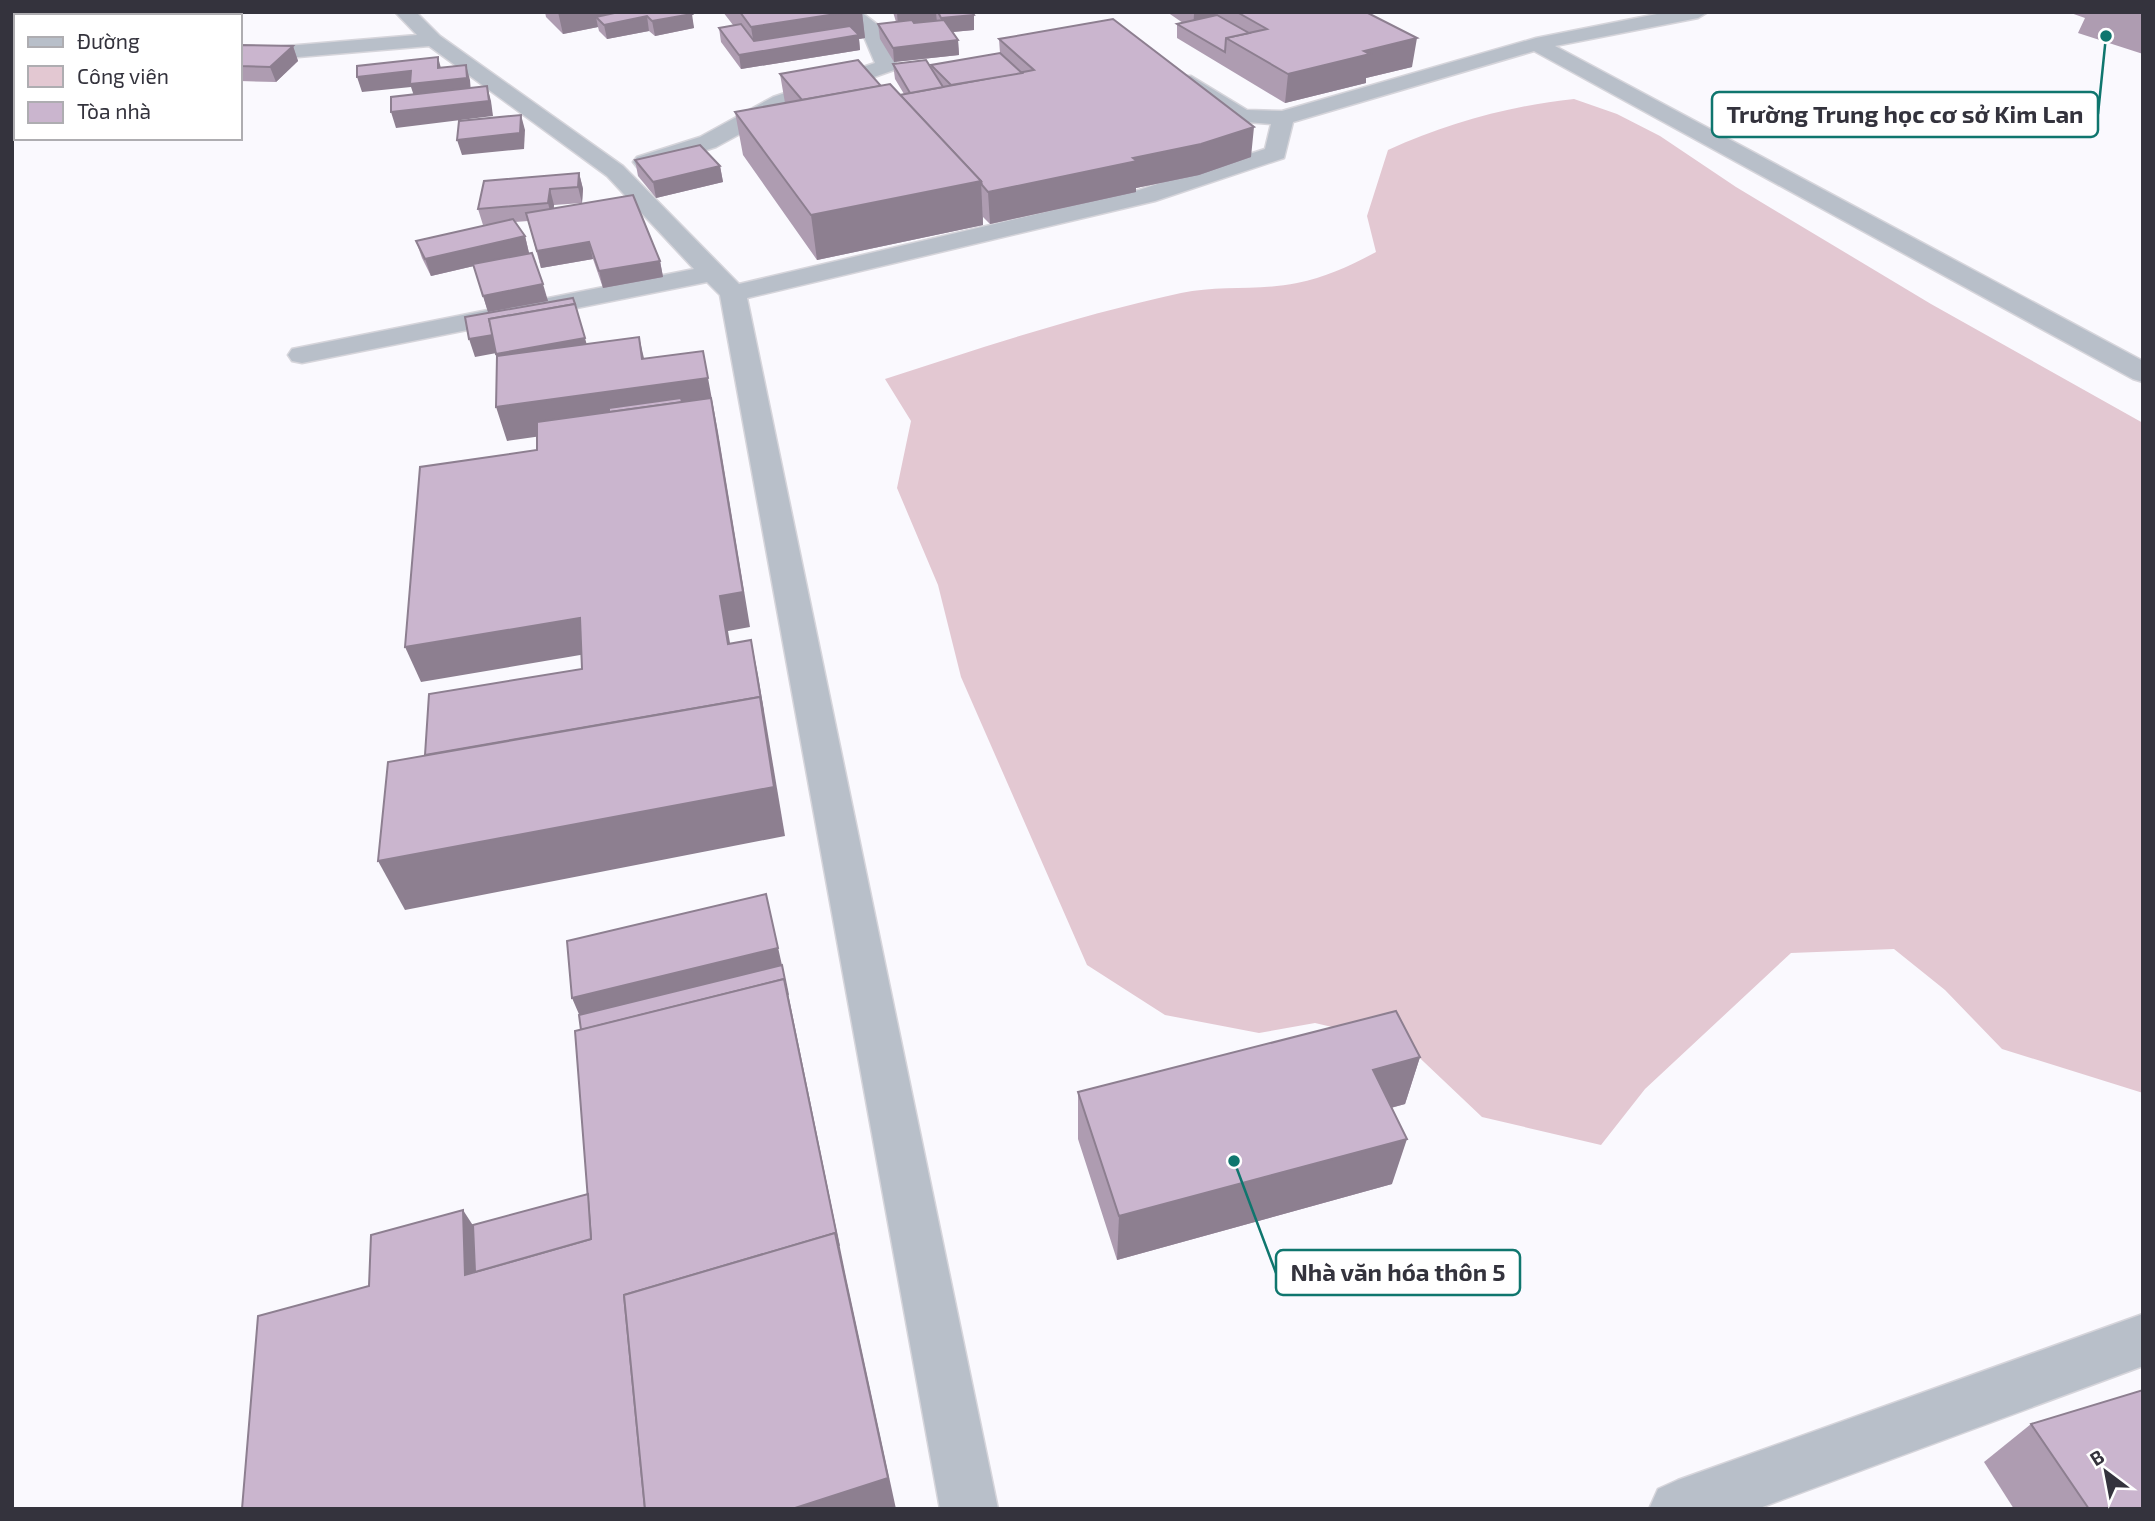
<svg xmlns="http://www.w3.org/2000/svg" width="2155" height="1521" viewBox="0 0 2155 1521" font-family="'Exo 2',sans-serif">
  <style>
    .green { fill: #e3c8d2 }
    .lines { fill: none; stroke-linecap: round; stroke-linejoin: round }
    .street-casing { stroke: #d6d5db; stroke-width: 3 }
    .street { fill: #b8bfc9; fill-rule: evenodd }
    .wall { fill: #ae9cb1 }
    .shaded-wall { fill: #8d7f90 }
    .building { fill: #cab5ce; stroke: #8d7f90; stroke-width: 2 }
    .leader { fill: none; stroke: #0f766e; stroke-width: 2.5 }
    .callout-dot { fill: #0f766e; stroke: #fff; stroke-width: 2.5 }
    .callout { fill: #fff; stroke: #0f766e; stroke-width: 2.5 }
    .callout-label { font-size: 24px; text-anchor: middle; font-weight: bold; fill: #34333d }
  </style>
  <rect width="100%" height="100%" fill="#faf9fe"/>
  <path class="green" d="M1574,99L1617,114L1660,136L1736,187L1931,304L2143,423V1093L2002,1049L1945,990L1894,949L1791,953L1645,1089L1601,1145L1482,1117L1405,1044L1315,1023L1259,1033L1165,1015L1087,965L961,677L938,585L897,488L911,421L885,379C983,347 1080,315 1181,293C1219,285 1259,291 1297,283C1326,277 1350,266 1376,252L1367,216L1388,150C1448,123 1509,106 1574,99Z"/>
  <g class="lines">
    <defs>
      <g id="street">
        <polygon points="395,12 416,12 440,36 623,166 739,284 1139,190 1265,149 1271,124 1234,121 1175,86 1172,81 1175,76 1191,76 1247,110 1282,111 1536,38 1667,12 1708,12 1698,18 1555,46 2143,361 2143,382 2133,379 1534,51 1293,122 1284,158 1155,201 747,298 998,1509 940,1509 720,295 707,282 302,363 292,361 288,355 292,349 302,347 694,269 607,176 429,46 240,62 240,50 417,35"/>
        <polygon points="838,12 861,12 878,25 897,66 894,70 789,107 716,147 653,167 637,167 633,162 637,157 700,137 773,97 875,63 862,32"/>
        <polygon points="2143,1314 2143,1366 1757,1509 1649,1509 1658,1489 1678,1480"/>
      </g>
    </defs>
    <use href="#street" class="street-casing"/>
    <use href="#street" class="street"/>
  </g>
  <g class="wall">
    <polygon points="545,12 690,12 694,28 655,36 649,31 607,39 599,31 598,27 563,34 546,17"/>
    <polygon points="723,12 862,12 865,38 859,39 860,50 741,69 721,42 719,28 733,25"/>
    <polygon points="893,12 972,12 974,30 952,32 958,40 959,55 894,62 880,39 878,24 896,22"/>
    <polygon points="1167,12 1366,12 1412,67 1366,78 1366,83 1285,103 1177,38 1177,24 1183,23"/>
    <polygon points="2068,12 2143,12 2143,54 2078,33 2085,18"/>
    <polygon points="999,39 1251,157 1199,175 1136,188 1136,192 990,224 983,217 983,225 817,260 743,155 735,112 785,103 780,74 881,86 900,95 904,94 895,79 893,64 931,68 931,65 1000,53"/>
    <polygon points="240,45 293,46 298,61 276,82 240,81"/>
    <polygon points="635,160 720,166 723,182 656,198 638,176"/>
    <polygon points="579,173 583,189 582,203 554,205 554,208 660,261 663,277 603,288 593,259 541,268 528,221 515,222 525,236 529,253 548,301 488,312 474,266 431,276 422,258 416,241 491,224 483,225 478,209"/>
    <polygon points="1420,1057 1405,1104 1391,1108 1392,1184 1117,1260 1078,1139 1078,1092"/>
    <polygon points="2031,1424 2143,1509 2014,1509 1984,1462"/>
  </g>
  <g class="shaded-wall">
    <polygon points="558,12 666,12 647,16 649,31 607,39 604,25 596,17 598,27 563,34"/>
    <polygon points="849,12 862,12 865,38 859,39 860,50 741,69 739,55 755,52 751,27"/>
    <polygon points="897,12 936,12 937,23 898,27"/>
    <polygon points="1203,12 1216,12 1215,24 1193,29 1194,14"/>
    <polygon points="692,14 694,28 655,36 652,21"/>
    <polygon points="974,15 974,30 942,33 941,18"/>
    <polygon points="1417,38 1412,67 1366,78 1366,83 1285,103 1288,74 1364,51"/>
    <polygon points="958,40 959,55 894,62 893,48"/>
    <polygon points="293,46 298,61 276,82 270,67"/>
    <polygon points="438,57 442,72 466,65 470,80 471,93 415,99 411,87 362,92 357,77 438,68"/>
    <polygon points="487,86 491,101 493,116 396,128 391,112"/>
    <polygon points="521,115 525,130 524,149 462,155 457,140"/>
    <polygon points="1254,127 1251,157 1199,175 1136,188 1136,192 990,224 988,192 1133,158"/>
    <polygon points="720,166 723,182 656,198 653,182"/>
    <polygon points="579,173 583,189 582,203 578,187"/>
    <polygon points="981,181 983,225 817,260 811,215"/>
    <polygon points="550,189 554,205 552,219 548,203"/>
    <polygon points="525,236 529,253 431,276 425,259"/>
    <polygon points="589,242 593,259 541,268 537,251"/>
    <polygon points="660,261 663,277 603,288 599,271"/>
    <polygon points="543,284 548,301 488,312 483,296"/>
    <polygon points="579,320 584,337 475,357 469,339"/>
    <polygon points="639,337 647,371 703,351 718,432 750,627 728,631 736,679 728,644 684,416 507,441 496,407 642,359"/>
    <polygon points="585,338 594,372 507,388 496,354"/>
    <polygon points="580,618 592,653 421,682 405,647"/>
    <polygon points="751,640 758,675 785,836 405,910 378,861"/>
    <polygon points="766,894 786,983 846,1277 896,1509 792,1509 572,998"/>
    <polygon points="1420,1057 1405,1104 1360,1116 1373,1070"/>
    <polygon points="1407,1139 1392,1184 1117,1260 1119,1216"/>
    <polygon points="463,1210 483,1241 607,1270 465,1275"/>
  </g>
  <g class="building">
    <polygon points="619,12 690,12 692,14 652,21 647,16 604,25 596,17"/>
    <polygon points="740,12 849,12 751,27"/>
    <polygon points="938,12 972,12 974,15 941,18"/>
    <polygon points="1237,12 1366,12 1417,38 1364,51 1370,54 1288,74 1226,38 1267,29"/>
    <polygon points="1217,15 1249,33 1226,38 1225,52 1177,24"/>
    <polygon points="1113,19 1254,127 1201,144 1133,158 1137,161 988,192 982,185 981,181 900,95 1034,70 999,39"/>
    <polygon points="912,20 914,23 944,20 958,40 893,48 878,24"/>
    <polygon points="741,24 754,41 850,26 859,35 739,55 719,28"/>
    <polygon points="240,45 293,46 270,67 240,66"/>
    <polygon points="1000,53 1022,73 951,85 931,65"/>
    <polygon points="438,57 438,68 466,65 467,78 410,84 411,71 357,77 357,66"/>
    <polygon points="858,60 881,86 802,100 780,74"/>
    <polygon points="926,60 943,87 910,93 893,64"/>
    <polygon points="890,84 981,181 811,215 735,112"/>
    <polygon points="487,86 489,101 391,112 391,97"/>
    <polygon points="521,115 520,133 457,140 459,121"/>
    <polygon points="700,145 720,166 653,182 635,160"/>
    <polygon points="579,173 578,187 550,189 548,203 478,209 484,181"/>
    <polygon points="633,195 660,261 599,271 589,242 537,251 526,213"/>
    <polygon points="513,219 525,236 425,259 416,241"/>
    <polygon points="532,253 543,284 483,296 473,264"/>
    <polygon points="573,298 575,304 489,319 493,335 469,339 465,317"/>
    <polygon points="575,304 585,338 496,354 489,319"/>
    <polygon points="639,337 642,359 703,351 708,378 496,407 497,356"/>
    <polygon points="681,398 682,402 609,412 609,408"/>
    <polygon points="711,398 743,592 720,596 728,644 751,640 763,712 760,697 425,755 429,694 582,669 580,618 405,647 420,467 537,450 537,422"/>
    <polygon points="760,697 774,787 378,861 388,762"/>
    <polygon points="766,894 778,948 572,998 567,941"/>
    <polygon points="782,965 788,995 784,979 581,1030 579,1015"/>
    <polygon points="784,979 839,1246 835,1233 624,1295 645,1509 242,1509 258,1316 369,1286 371,1235 463,1210 465,1275 591,1239 575,1031"/>
    <polygon points="1396,1011 1420,1057 1373,1070 1407,1139 1119,1216 1078,1092"/>
    <polygon points="588,1194 591,1239 475,1272 473,1225"/>
    <polygon points="835,1233 888,1478 792,1509 645,1509 624,1295"/>
    <polygon points="2143,1390 2143,1509 2089,1509 2031,1424"/>
  </g>
  <path class="leader" d="M2106 36L2098 114M1234 1161L1276 1273"/>
  <g class="callout-dot">
    <circle cx="2106" cy="36" r="7"/>
    <circle cx="1234" cy="1161" r="7"/>
  </g>
  <g class="callout">
    <rect x="1712" y="92" width="386" height="45" rx="7"/>
    <rect x="1276" y="1250" width="244" height="45" rx="7"/>
  </g>
  <g class="callout-label">
    <text x="1905" y="123">Trường Trung học cơ sở Kim Lan</text>
    <text x="1398" y="1281">Nhà văn hóa thôn 5</text>
  </g>
  <rect width="2155" height="1521" fill="none" stroke="#34333d" stroke-width="28"/>
  <rect x="14" y="14" width="228" height="126" fill="#ffffff" stroke="#aeadb1" stroke-width="2"/>
  <rect x="28" y="37" width="35" height="10" fill="#b8bfc9" stroke="#aeadb1" stroke-width="2"/>
  <text x="77" y="49" font-size="21" fill="#34333d">Đường</text>
  <rect x="28" y="66" width="35" height="21" fill="#e3c8d2" stroke="#aeadb1" stroke-width="2"/>
  <text x="77" y="84" font-size="21" fill="#34333d">Công viên</text>
  <rect x="28" y="102" width="35" height="21" fill="#cab5ce" stroke="#aeadb1" stroke-width="2"/>
  <text x="77" y="119" font-size="21" fill="#34333d">Tòa nhà</text>
  <g transform="translate(2106 1472) rotate(328)" stroke="#ffffff" stroke-width="5" paint-order="stroke">
  <path d="M0-5L12 26L0 18L-12 26Z" fill="#34333d"/>
  <text y="-10" font-size="19" font-weight="bold" text-anchor="middle" fill="#34333d">B</text>
  </g>
</svg>
